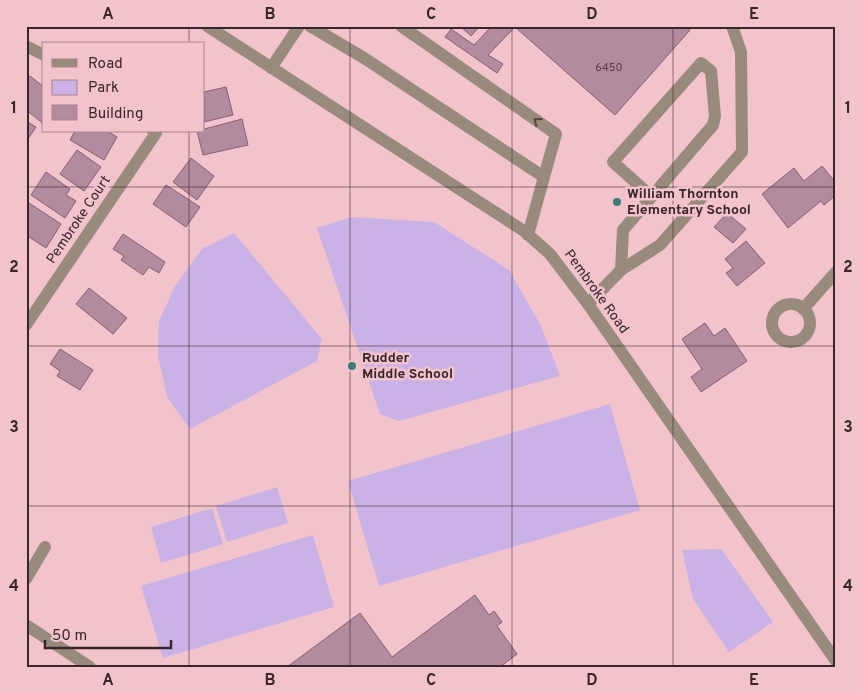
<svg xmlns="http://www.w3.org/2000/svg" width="862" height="693" viewBox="0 0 862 693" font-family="Overpass,sans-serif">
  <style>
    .green { fill: #cab2e7 }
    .building { fill: #b28b9f; stroke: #845f73 }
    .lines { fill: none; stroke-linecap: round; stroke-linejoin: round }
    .minor { stroke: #988a7d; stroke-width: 12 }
    .oneway { stroke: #554443 }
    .grid { fill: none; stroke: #38262a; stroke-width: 1; stroke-opacity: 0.55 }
    .poi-dot { fill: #387e76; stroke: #f3c3cc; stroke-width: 2 }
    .labels { text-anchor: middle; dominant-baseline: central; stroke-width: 5; stroke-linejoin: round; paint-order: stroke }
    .number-label { font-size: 11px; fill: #563f47 }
    .poi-label { font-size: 14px; font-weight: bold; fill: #38262a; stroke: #f3c3cc; text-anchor: start }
    .street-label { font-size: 14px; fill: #38262a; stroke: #f3c3cc }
    .neatline { fill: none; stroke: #38262a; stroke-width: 2 }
    .grid-label { font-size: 16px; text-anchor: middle; font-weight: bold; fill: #38262a }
  </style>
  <rect width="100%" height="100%" fill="#f3c3cc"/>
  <g class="green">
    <polygon points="351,217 434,222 509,270 541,326 560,376 399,421 380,414 317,228"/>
    <polygon points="234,233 322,339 317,361 190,429 167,397 158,356 159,321 175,286 202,249"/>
    <polygon points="610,404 640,510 379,586 348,481"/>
    <polygon points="277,487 288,523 227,542 216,506"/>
    <polygon points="212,508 223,544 161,563 151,527"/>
    <polygon points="313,535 334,607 163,658 141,586"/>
    <polygon points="721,549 773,622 729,652 693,599 682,550"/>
  </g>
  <g class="building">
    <polygon points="460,26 480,26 471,36"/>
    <polygon points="492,26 686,26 690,30 615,115 515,27 488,55 503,64 497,73 445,37 451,29 474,45"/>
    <polygon points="30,76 44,87 44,124 26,110 26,80"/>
    <polygon points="226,87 233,115 204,122 204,92"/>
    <polygon points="242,119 248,145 203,155 197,131"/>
    <polygon points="26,121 36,127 26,142"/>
    <polygon points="75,131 107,131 117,137 104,160 70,140"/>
    <polygon points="77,150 101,167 84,191 60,174"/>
    <polygon points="191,158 214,176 197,200 173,182"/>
    <polygon points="822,166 836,183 836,195 824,205 821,201 788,228 762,194 794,168 804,181"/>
    <polygon points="46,172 70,189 66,195 76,201 65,218 31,195"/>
    <polygon points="166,185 200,207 186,227 153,204"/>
    <polygon points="26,201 61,224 46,248 26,235"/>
    <polygon points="727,213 746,229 733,243 714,227"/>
    <polygon points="123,234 165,262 159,273 149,267 143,275 121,260 124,256 113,249"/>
    <polygon points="746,241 765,263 737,286 726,273 733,268 725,259"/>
    <polygon points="89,288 127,318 113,334 76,304"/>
    <polygon points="705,323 714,336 725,328 747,361 701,392 691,377 702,369 682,339"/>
    <polygon points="60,349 93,370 80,390 57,376 60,371 50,364"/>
    <polygon points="475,595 489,615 494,611 502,622 497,626 517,654 500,667 287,667 360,613 392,657"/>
  </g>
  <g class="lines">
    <g class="minor">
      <polyline points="207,26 524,231 550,254 588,304 836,661"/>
      <polyline points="310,26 364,58 544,177 528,235"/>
      <polyline points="401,26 556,134 544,177"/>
      <polyline points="26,46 44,55"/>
      <polyline points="271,68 299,26"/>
      <polyline points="621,270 660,245 742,152 741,52 732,26"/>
      <polyline points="588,304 621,270 623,230 713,125 715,116 711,71 701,63 613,162 651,196"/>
      <circle cx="791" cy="323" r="19"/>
      <polyline points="803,309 836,272"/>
      <polyline points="26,325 156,133 153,131"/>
      <polyline points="26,579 45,547"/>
      <polyline points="26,625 90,667"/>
    </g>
  </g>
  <defs><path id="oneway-chevron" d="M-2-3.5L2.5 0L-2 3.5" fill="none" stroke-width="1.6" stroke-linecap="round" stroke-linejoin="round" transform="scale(1.25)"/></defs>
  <use class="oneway" href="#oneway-chevron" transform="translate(537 121) rotate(-144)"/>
  <path class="grid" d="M189,26V44M350,26V667M512,26V667M673,26V667M189,131V667M26,187H836M26,346H836M26,506H836"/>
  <g class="poi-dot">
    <circle cx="617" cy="202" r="5"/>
    <circle cx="352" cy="366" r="5"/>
  </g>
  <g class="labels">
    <g class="number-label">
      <text x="609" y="68">6450</text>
    </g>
    <g class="poi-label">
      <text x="627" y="194">William Thornton<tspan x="627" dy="16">Elementary School</tspan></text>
      <text x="362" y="358">Rudder<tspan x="362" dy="16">Middle School</tspan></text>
    </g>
    <g class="street-label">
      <text transform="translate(79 220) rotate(-56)">Pembroke Court</text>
      <text transform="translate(596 292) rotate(54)">Pembroke Road</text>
    </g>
  </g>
  <rect width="862" height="693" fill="none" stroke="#f3c3cc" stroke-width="55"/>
  <rect x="42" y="42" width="162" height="90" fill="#f3c3cc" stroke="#a8848b"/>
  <rect x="52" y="59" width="25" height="8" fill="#988a7d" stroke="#a8848b"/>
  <text x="88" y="68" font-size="15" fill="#38262a">Road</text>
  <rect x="52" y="80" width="25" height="15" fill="#cab2e7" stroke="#a8848b"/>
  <text x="88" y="92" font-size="15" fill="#38262a">Park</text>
  <rect x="52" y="105" width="25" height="15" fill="#b28b9f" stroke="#a8848b"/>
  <text x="88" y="118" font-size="15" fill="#38262a">Building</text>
  <path d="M45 640v8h126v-8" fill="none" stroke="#38262a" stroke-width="2.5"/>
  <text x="52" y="640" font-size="15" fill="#38262a" stroke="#f3c3cc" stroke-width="4" paint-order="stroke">50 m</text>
  <rect x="28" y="28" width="806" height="638" class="neatline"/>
  <g class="grid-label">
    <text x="108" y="19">A</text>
    <text x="270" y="19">B</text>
    <text x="431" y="19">C</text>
    <text x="592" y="19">D</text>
    <text x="754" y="19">E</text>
    <text x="14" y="113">1</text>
    <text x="848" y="113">1</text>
    <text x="14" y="272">2</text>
    <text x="848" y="272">2</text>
    <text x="14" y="432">3</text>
    <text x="848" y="432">3</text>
    <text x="14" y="591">4</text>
    <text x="848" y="591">4</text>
    <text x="108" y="685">A</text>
    <text x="270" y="685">B</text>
    <text x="431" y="685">C</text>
    <text x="592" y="685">D</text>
    <text x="754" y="685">E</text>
  </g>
</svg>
